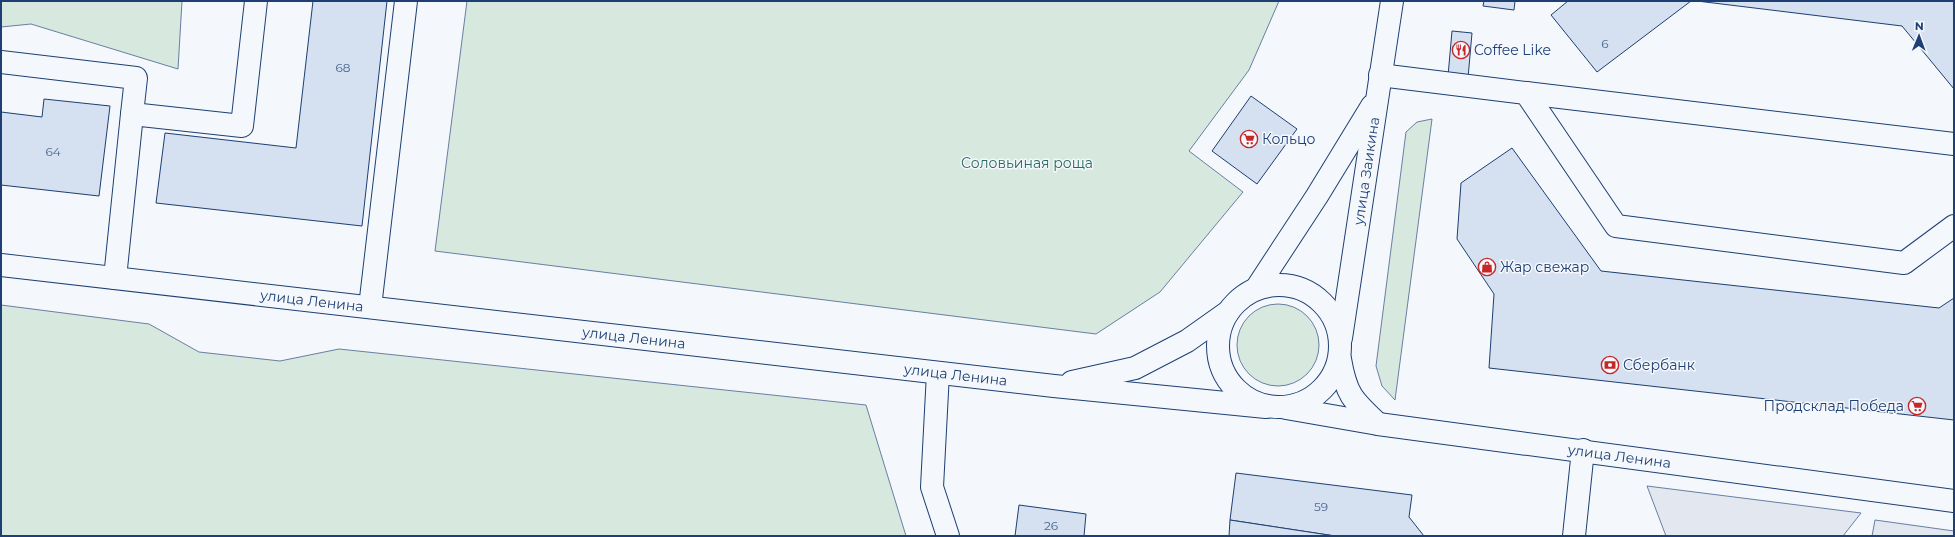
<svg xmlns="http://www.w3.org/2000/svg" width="1955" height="537" viewBox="0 0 1955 537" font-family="Montserrat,sans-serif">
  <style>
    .green { fill: #d7e8df; stroke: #687fa3 }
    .parking { fill: #e3e8f0; stroke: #687fa3 }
    .building { fill: #d5e0f0; stroke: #1d3f73 }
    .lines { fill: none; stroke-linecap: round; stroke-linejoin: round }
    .minor-casing { stroke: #1d3f73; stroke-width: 24 }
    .major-casing { stroke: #1d3f73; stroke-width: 24 }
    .minor { stroke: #f4f7fb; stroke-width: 22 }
    .major { stroke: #f4f7fb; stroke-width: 22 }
    .labels { text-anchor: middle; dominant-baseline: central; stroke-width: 3; stroke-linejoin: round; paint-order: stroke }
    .number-label { font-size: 12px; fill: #4b6792 }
    .poi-label { font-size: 14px; fill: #1d3f73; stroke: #f4f7fb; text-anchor: start }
    .park-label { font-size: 14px; fill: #2c6c60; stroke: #f4f7fb }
    .street-label { font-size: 14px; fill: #1d3f73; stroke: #f4f7fb }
  </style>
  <rect width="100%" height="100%" fill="#f4f7fb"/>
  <g class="green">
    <polygon points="1,1 182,1 178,69 31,24 1,27"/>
    <polygon points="467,1 1279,1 1249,70 1189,151 1243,192 1160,292 1096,334 435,251"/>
    <polygon points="1432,119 1395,400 1382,386 1376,366 1406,132 1417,122"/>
    <circle cx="1278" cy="345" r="41"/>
    <polygon points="1,305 149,324 199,352 280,361 339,349 866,405 906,536 1,536"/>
  </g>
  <g class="parking">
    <polygon points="1647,486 1861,513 1843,536 1666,536"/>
    <polygon points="1875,520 1954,531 1954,536 1872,536"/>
  </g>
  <g class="building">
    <polygon points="313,1 387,1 362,226 156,203 165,133 296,148"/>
    <polygon points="1484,1 1515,1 1514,10 1483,6"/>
    <polygon points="1568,1 1691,1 1597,72 1551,15"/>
    <polygon points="1697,1 1954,1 1954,89 1902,26"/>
    <polygon points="1452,31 1472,33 1468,78 1448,76"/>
    <polygon points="1251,96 1297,129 1257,184 1212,151"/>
    <polygon points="44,99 110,106 99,196 1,185 1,112 42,117"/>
    <polygon points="1512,148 1601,271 1939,308 1954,298 1954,420 1489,368 1494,294 1457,239 1461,183"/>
    <polygon points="1236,473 1412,495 1409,517 1424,536 1335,536 1230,520"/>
    <polygon points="1019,505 1086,514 1084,536 1015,536"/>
    <polygon points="1230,520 1335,536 1229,536"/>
  </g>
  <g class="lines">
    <defs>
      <g id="minor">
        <polyline points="1,62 136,78 132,114"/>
        <polyline points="1380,75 1526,93 1616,226 1904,263 1954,226"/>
        <polyline points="1526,93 1954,144"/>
        <polyline points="115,278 132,114 242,126 256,1"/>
        <polyline points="370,307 406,1"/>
        <path d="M1340,359C1346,394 1352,400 1378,424"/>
        <polyline points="938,373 932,487 948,536"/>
        <path id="s1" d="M1286,408L1378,424L1954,501"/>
        <polyline points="1574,536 1583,450"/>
      </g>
      <g id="major">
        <path id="s2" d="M1,265L1054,386L1266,407"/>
        <circle cx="1279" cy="346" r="61"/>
        <polyline points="1256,289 1317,196 1372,106"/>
        <path id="s3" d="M1341,338L1392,1"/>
        <polyline points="1072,382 1135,368 1187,341 1228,312"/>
      </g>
    </defs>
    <use href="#minor" class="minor-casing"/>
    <use href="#major" class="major-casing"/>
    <use href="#minor" class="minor"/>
    <use href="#major" class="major"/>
  </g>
  <defs>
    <symbol id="restaurant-ring" viewBox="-11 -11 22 22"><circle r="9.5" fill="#f4f7fb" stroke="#c62828" stroke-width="1.5"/><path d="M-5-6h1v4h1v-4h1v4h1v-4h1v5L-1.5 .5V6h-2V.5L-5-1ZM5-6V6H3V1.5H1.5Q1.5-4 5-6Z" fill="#c62828"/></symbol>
    <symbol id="supermarket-ring" viewBox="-11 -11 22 22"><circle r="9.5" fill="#f4f7fb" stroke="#c62828" stroke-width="1.5"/><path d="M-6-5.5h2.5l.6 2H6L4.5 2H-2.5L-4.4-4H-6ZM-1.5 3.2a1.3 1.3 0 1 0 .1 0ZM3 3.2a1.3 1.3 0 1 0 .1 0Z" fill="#c62828"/></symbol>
    <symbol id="shop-ring" viewBox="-11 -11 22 22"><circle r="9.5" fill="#f4f7fb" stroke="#c62828" stroke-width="1.5"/><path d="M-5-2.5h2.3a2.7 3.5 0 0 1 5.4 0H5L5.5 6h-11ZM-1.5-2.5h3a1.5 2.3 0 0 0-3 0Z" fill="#c62828"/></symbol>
    <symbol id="bank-ring" viewBox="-11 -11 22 22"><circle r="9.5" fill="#f4f7fb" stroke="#c62828" stroke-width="1.5"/><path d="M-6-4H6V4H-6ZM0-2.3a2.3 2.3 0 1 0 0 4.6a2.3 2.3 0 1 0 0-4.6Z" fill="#c62828"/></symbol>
  </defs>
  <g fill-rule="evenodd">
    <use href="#restaurant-ring" x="1451" y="40" width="20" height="20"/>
    <use href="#supermarket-ring" x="1239" y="129" width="20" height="20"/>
    <use href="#shop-ring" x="1477" y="257" width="20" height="20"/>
    <use href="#bank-ring" x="1600" y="355" width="20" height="20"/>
    <use href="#supermarket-ring" x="1907" y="396" width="20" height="20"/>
  </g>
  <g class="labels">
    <g class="number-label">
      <text x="1605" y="43">6</text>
      <text x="343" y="67">68</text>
      <text x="53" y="151">64</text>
      <text x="1321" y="506">59</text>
      <text x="1051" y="525">26</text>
    </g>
    <g class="poi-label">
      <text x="1474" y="50">Coffee Like</text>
      <text x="1262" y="139">Кольцо</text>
      <text x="1500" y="267">Жар свежар</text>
      <text x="1623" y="365">Сбербанк</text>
      <text x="1904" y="406" text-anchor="end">Продсклад Победа</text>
    </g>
    <g class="park-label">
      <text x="1027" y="163">Соловьиная роща</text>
    </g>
    <g class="street-label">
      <text stroke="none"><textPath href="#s3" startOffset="169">улица Заикина</textPath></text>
      <text stroke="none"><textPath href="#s2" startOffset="313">улица Ленина</textPath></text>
      <text stroke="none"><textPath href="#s2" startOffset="637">улица Ленина</textPath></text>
      <text stroke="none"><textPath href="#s2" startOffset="961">улица Ленина</textPath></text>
      <text stroke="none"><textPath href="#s1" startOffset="337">улица Ленина</textPath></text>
    </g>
  </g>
  <rect width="1955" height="537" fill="none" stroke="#1d3f73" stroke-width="4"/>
  <g transform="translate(1919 36) rotate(1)" stroke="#f4f7fb" stroke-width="3" paint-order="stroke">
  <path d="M0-3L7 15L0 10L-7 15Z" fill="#1d3f73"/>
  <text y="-6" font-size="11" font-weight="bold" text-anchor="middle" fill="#1d3f73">N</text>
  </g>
</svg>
